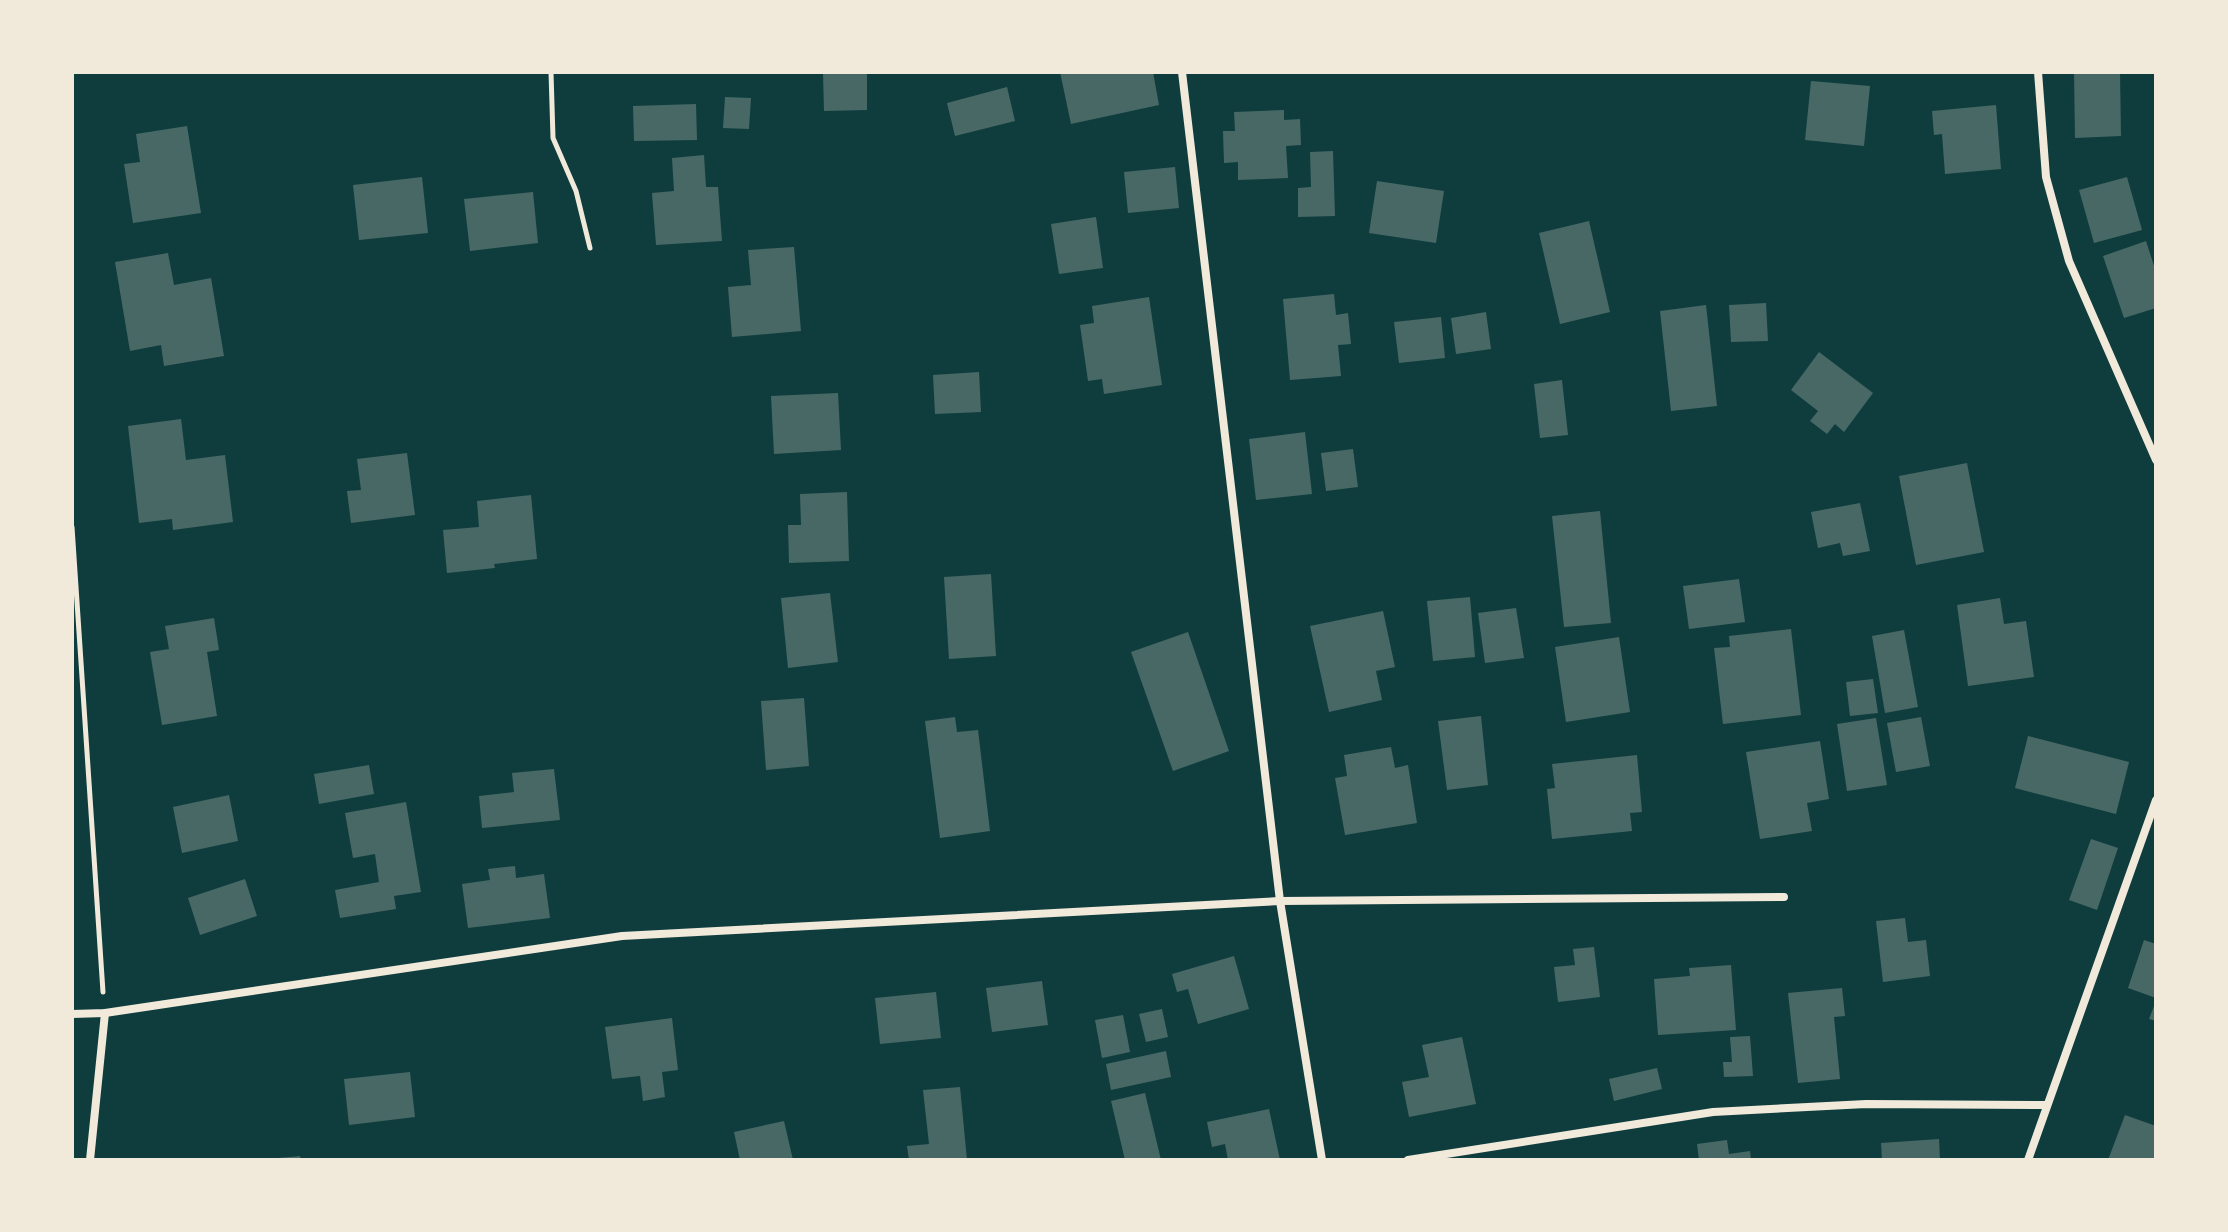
<svg xmlns="http://www.w3.org/2000/svg" width="2228" height="1232" viewBox="0 0 2228 1232" font-family="Mulish,sans-serif">
  <style>
    .building { fill: #486865 }
    .lines { fill: none; stroke-linecap: round; stroke-linejoin: round }
    .path { stroke: #f1e9da; stroke-width: 5 }
    .minor { stroke: #f1e9da; stroke-width: 8 }
  </style>
  <rect width="100%" height="100%" fill="#0f3d3e"/>
  <g class="building">
    <polygon points="867,72 867,110 824,111 823,73"/>
    <polygon points="1060,72 1153,72 1159,105 1071,124"/>
    <polygon points="2074,72 2120,72 2121,136 2075,138"/>
    <polygon points="1811,81 1870,86 1864,146 1805,140"/>
    <polygon points="1007,87 1015,121 955,136 947,103"/>
    <polygon points="725,97 751,98 749,129 723,128"/>
    <polygon points="696,104 697,140 634,141 633,106"/>
    <polygon points="1996,105 2001,169 1945,174 1942,134 1934,135 1932,111"/>
    <polygon points="1284,110 1284,120 1300,119 1301,145 1286,146 1288,178 1238,180 1238,162 1224,163 1223,131 1235,131 1234,112"/>
    <polygon points="187,126 201,213 133,223 124,164 140,162 136,134"/>
    <polygon points="1333,151 1335,216 1298,217 1298,188 1311,187 1310,152"/>
    <polygon points="704,155 706,187 718,187 722,241 656,245 652,193 674,191 672,158"/>
    <polygon points="1175,167 1179,208 1128,213 1124,172"/>
    <polygon points="422,177 428,233 359,240 353,185"/>
    <polygon points="2127,177 2142,230 2094,243 2079,190"/>
    <polygon points="1377,181 1444,191 1436,243 1369,233"/>
    <polygon points="533,192 538,243 470,251 464,199"/>
    <polygon points="1096,217 1103,268 1059,274 1051,224"/>
    <polygon points="1589,221 1610,312 1560,324 1539,233"/>
    <polygon points="2146,241 2156,272 2156,308 2124,318 2103,256"/>
    <polygon points="794,247 801,331 732,337 728,287 751,285 748,250"/>
    <polygon points="168,253 174,285 211,278 224,356 164,366 161,345 130,351 115,262"/>
    <polygon points="1334,294 1336,315 1348,313 1351,344 1338,345 1341,376 1290,380 1283,299"/>
    <polygon points="1149,297 1162,385 1104,394 1102,379 1088,381 1080,325 1094,323 1092,306"/>
    <polygon points="1766,303 1768,341 1731,342 1729,305"/>
    <polygon points="1706,305 1717,406 1671,411 1660,311"/>
    <polygon points="1486,312 1491,349 1456,354 1451,318"/>
    <polygon points="1441,317 1445,358 1399,363 1394,322"/>
    <polygon points="1819,352 1873,393 1844,432 1835,424 1827,434 1810,421 1818,411 1791,390"/>
    <polygon points="979,372 981,412 935,414 933,375"/>
    <polygon points="1562,380 1568,435 1540,438 1534,384"/>
    <polygon points="838,393 841,450 774,454 771,396"/>
    <polygon points="181,419 186,460 225,455 233,522 173,530 172,519 139,523 128,426"/>
    <polygon points="1305,432 1312,494 1256,500 1249,439"/>
    <polygon points="1353,449 1358,487 1326,491 1321,453"/>
    <polygon points="407,453 415,515 351,523 347,491 361,490 357,459"/>
    <polygon points="1967,463 1984,552 1916,565 1899,476"/>
    <polygon points="847,492 849,561 789,563 788,525 801,525 800,494"/>
    <polygon points="531,495 537,559 494,564 495,568 447,573 443,530 479,527 477,501"/>
    <polygon points="1860,503 1870,551 1843,556 1840,543 1818,548 1811,512"/>
    <polygon points="1600,511 1611,623 1564,627 1552,516"/>
    <polygon points="991,574 996,656 949,659 944,577"/>
    <polygon points="1739,579 1745,622 1689,629 1683,586"/>
    <polygon points="830,593 838,662 788,668 781,598"/>
    <polygon points="1470,597 1475,657 1433,661 1427,601"/>
    <polygon points="2000,598 2004,624 2026,621 2034,677 1968,686 1957,605"/>
    <polygon points="1516,608 1524,658 1485,663 1478,613"/>
    <polygon points="1383,611 1395,667 1376,671 1382,700 1329,712 1310,626"/>
    <polygon points="214,618 219,650 207,652 217,716 162,725 150,652 169,649 165,626"/>
    <polygon points="1791,629 1801,715 1723,724 1714,648 1730,647 1729,636"/>
    <polygon points="1904,630 1918,707 1885,713 1872,636"/>
    <polygon points="1188,632 1229,751 1173,771 1131,652"/>
    <polygon points="1619,637 1630,712 1566,722 1555,647"/>
    <polygon points="1873,679 1878,713 1850,716 1846,682"/>
    <polygon points="804,698 809,766 766,770 761,701"/>
    <polygon points="1481,716 1488,785 1447,790 1438,721"/>
    <polygon points="955,717 957,732 978,730 990,831 940,838 925,721"/>
    <polygon points="1921,717 1930,766 1896,772 1887,723"/>
    <polygon points="1876,718 1887,785 1847,791 1837,724"/>
    <polygon points="2028,736 2129,762 2116,814 2015,788"/>
    <polygon points="1820,741 1829,799 1807,803 1812,831 1760,839 1746,752"/>
    <polygon points="1391,747 1395,768 1408,765 1417,823 1345,835 1335,778 1347,776 1344,755"/>
    <polygon points="1637,755 1642,812 1630,813 1632,831 1552,839 1547,789 1555,788 1552,764"/>
    <polygon points="369,765 374,794 319,804 314,774"/>
    <polygon points="554,769 560,820 482,828 479,796 514,792 512,773"/>
    <polygon points="229,795 238,841 182,853 173,807"/>
    <polygon points="406,802 421,892 394,896 396,909 340,918 335,890 379,882 375,854 353,858 345,813"/>
    <polygon points="2091,839 2118,848 2097,910 2069,900"/>
    <polygon points="515,866 516,878 544,874 550,918 468,928 462,884 490,880 488,869"/>
    <polygon points="245,879 257,916 200,935 188,898"/>
    <polygon points="1905,918 1908,942 1926,940 1930,976 1883,982 1876,921"/>
    <polygon points="2144,940 2156,944 2156,998 2128,988"/>
    <polygon points="1594,947 1600,997 1558,1002 1554,967 1575,965 1573,949"/>
    <polygon points="1234,956 1249,1009 1198,1024 1188,989 1177,992 1172,974"/>
    <polygon points="1731,965 1736,1030 1658,1035 1654,979 1690,976 1689,968"/>
    <polygon points="1042,981 1048,1025 992,1032 986,988"/>
    <polygon points="1842,988 1845,1016 1834,1017 1840,1079 1798,1083 1788,993"/>
    <polygon points="936,992 941,1038 880,1044 875,998"/>
    <polygon points="2156,1001 2156,1021 2149,1019"/>
    <polygon points="1162,1009 1168,1037 1146,1042 1139,1014"/>
    <polygon points="1123,1015 1130,1052 1102,1058 1095,1020"/>
    <polygon points="672,1018 678,1070 662,1072 665,1097 643,1101 640,1076 612,1079 605,1027"/>
    <polygon points="1750,1036 1753,1076 1724,1077 1723,1062 1732,1062 1730,1037"/>
    <polygon points="1462,1037 1476,1104 1409,1117 1402,1082 1429,1077 1422,1045"/>
    <polygon points="1166,1051 1171,1077 1111,1090 1106,1064"/>
    <polygon points="1657,1068 1662,1089 1614,1101 1609,1079"/>
    <polygon points="410,1072 415,1117 349,1125 344,1079"/>
    <polygon points="960,1087 967,1160 909,1160 907,1146 929,1144 923,1090"/>
    <polygon points="1145,1093 1161,1160 1125,1160 1111,1101"/>
    <polygon points="1269,1109 1280,1160 1228,1160 1225,1144 1212,1147 1207,1122"/>
    <polygon points="2125,1115 2156,1126 2156,1160 2108,1160"/>
    <polygon points="784,1121 793,1160 740,1160 734,1132"/>
    <polygon points="1939,1139 1940,1160 1882,1160 1881,1143"/>
    <polygon points="1727,1140 1729,1154 1750,1151 1751,1160 1699,1160 1697,1144"/>
    <polygon points="300,1156 301,1160 278,1160 278,1158"/>
  </g>
  <g class="lines">
    <g class="path">
      <polyline points="551,72 553,138 576,191 590,248"/>
      <polyline points="72,527 103,992"/>
    </g>
    <g class="minor">
      <polyline points="1182,72 1280,901 1322,1160"/>
      <polyline points="2038,72 2046,177 2069,261 2156,460"/>
      <polyline points="72,1014 105,1013 622,936 1280,901 1784,897"/>
      <polyline points="90,1160 105,1013"/>
      <polyline points="1408,1160 1713,1112 1866,1104 2047,1105"/>
      <polyline points="2028,1160 2156,800"/>
    </g>
  </g>
  <rect width="2228" height="1232" fill="none" stroke="#f1e9da" stroke-width="148"/>
</svg>
